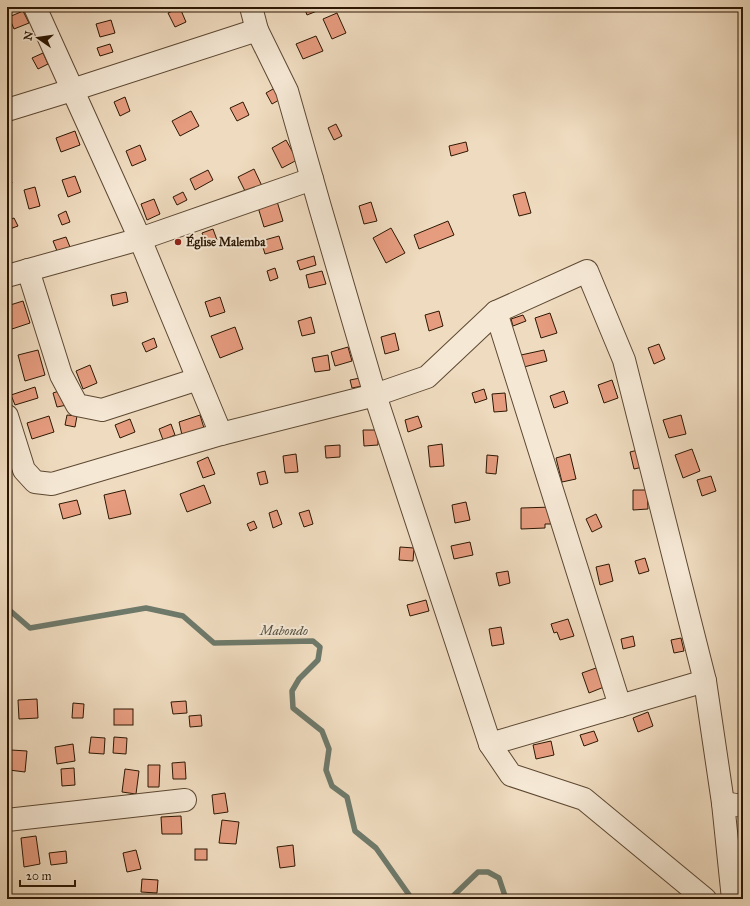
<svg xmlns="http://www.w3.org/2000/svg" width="750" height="906" viewBox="0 0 750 906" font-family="'IM FELL Great Primer',serif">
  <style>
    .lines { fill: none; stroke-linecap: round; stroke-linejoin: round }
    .stream { stroke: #6e796a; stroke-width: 5.5 }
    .building { fill: #e69c7f; stroke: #2c1703 }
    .minor-casing { stroke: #5d4832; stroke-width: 24 }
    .minor { stroke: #f5e8d5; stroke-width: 22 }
    .poi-dot { fill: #8f2418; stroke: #f5e8d5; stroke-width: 1.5 }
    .labels { text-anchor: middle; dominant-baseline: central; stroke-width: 4; stroke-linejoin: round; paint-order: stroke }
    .poi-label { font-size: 12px; font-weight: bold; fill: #2c1703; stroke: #f5e8d5; text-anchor: start }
    .water-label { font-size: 13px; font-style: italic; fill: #52503f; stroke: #f5e8d5 }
  </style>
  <rect width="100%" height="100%" fill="#efdbbf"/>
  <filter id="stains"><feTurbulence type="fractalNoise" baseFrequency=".005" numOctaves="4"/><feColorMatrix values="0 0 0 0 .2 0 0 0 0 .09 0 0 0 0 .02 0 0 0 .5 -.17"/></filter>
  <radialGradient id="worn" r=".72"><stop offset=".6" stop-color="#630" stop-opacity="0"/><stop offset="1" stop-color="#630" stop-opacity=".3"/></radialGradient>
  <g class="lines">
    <g class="stream">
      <polyline points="7,608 30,628 146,608 183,616 214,643 313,641 320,647 318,660 299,679 292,691 293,708 322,731 329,749 326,770 332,786 347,797 355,831 376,848 412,899"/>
      <polyline points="450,899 478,872 488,872 499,878 506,899"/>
    </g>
  </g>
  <g class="building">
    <polygon points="304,7 315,7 317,11 307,15"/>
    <polygon points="180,8 186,22 175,27 168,13"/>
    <polygon points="23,11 29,23 14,29 9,17"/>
    <polygon points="337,13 346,33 332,39 323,19"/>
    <polygon points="111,20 115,33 100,37 96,24"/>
    <polygon points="316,36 323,51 303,59 296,44"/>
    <polygon points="110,44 113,52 100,56 97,48"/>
    <polygon points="43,53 48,64 38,69 32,58"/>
    <polygon points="280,85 286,96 272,104 266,93"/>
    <polygon points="125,97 130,111 120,116 114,102"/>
    <polygon points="243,102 249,115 237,121 230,108"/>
    <polygon points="191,111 199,126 180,136 172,121"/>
    <polygon points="336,124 342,136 334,140 328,128"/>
    <polygon points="75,131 80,145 61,152 56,138"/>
    <polygon points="286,140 297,160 282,168 272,148"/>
    <polygon points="466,142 468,151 451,156 449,146"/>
    <polygon points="140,145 146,160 132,166 126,151"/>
    <polygon points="254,169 262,186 246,193 238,177"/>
    <polygon points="208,170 213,180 195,190 190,179"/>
    <polygon points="7,171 12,183 7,185"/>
    <polygon points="75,176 81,192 68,197 62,180"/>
    <polygon points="35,187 40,206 29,209 24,190"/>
    <polygon points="183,192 187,200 177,205 173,197"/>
    <polygon points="525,192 531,213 519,216 513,195"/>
    <polygon points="276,198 283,221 264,227 257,204"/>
    <polygon points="154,199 160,214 147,220 141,204"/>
    <polygon points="371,202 377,221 364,224 359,206"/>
    <polygon points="66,211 70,222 62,225 58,215"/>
    <polygon points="14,218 18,226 7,230 7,221"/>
    <polygon points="448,221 454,235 419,249 414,235"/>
    <polygon points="391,228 405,253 386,263 373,238"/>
    <polygon points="213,229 217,240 206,244 202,233"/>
    <polygon points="279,236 283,249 265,254 261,241"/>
    <polygon points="66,237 70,247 57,251 53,241"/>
    <polygon points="314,256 316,265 300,270 297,261"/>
    <polygon points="275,268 278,278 270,281 267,271"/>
    <polygon points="322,271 326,284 309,288 306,275"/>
    <polygon points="126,292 128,302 113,306 111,295"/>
    <polygon points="220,297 225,312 210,317 205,302"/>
    <polygon points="23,301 30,323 12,329 7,314 7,306"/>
    <polygon points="439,311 443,326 429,331 425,315"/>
    <polygon points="550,313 557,333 541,338 535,318"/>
    <polygon points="523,315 526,321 513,326 511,319"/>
    <polygon points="311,317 315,333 302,336 298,321"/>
    <polygon points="235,327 243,349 220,358 211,336"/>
    <polygon points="395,333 399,350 385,354 381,337"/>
    <polygon points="154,338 157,347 146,352 142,343"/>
    <polygon points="659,344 665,359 654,364 648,348"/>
    <polygon points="348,347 352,361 335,366 331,352"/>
    <polygon points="38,350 45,375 25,381 18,355"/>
    <polygon points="544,350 547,361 524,367 521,355"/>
    <polygon points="328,355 330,370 315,372 312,358"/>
    <polygon points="90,365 97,383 83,389 76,371"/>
    <polygon points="360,378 362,386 352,388 350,380"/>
    <polygon points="612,380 618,398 604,403 598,385"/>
    <polygon points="35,387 38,398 15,405 11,395"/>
    <polygon points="484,389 487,399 475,403 472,393"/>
    <polygon points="62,390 67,405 57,407 53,393"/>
    <polygon points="564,391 568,403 554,408 550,396"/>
    <polygon points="505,393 507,411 494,412 492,394"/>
    <polygon points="67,415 77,416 75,427 65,425"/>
    <polygon points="200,415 204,428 182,435 179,422"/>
    <polygon points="681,415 686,434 669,438 663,420"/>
    <polygon points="49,416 54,432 32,439 27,423"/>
    <polygon points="418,416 422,427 408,432 405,420"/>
    <polygon points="130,419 135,432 120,438 115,425"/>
    <polygon points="171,424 175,435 163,440 159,429"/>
    <polygon points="363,430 378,430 378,445 364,446"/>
    <polygon points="442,444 444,466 430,467 428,446"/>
    <polygon points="340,445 340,457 326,458 325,446"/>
    <polygon points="692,449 700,471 683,478 675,455"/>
    <polygon points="638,450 643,467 634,469 630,452"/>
    <polygon points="296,454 298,472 285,473 283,456"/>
    <polygon points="570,454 576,479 562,482 556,458"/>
    <polygon points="487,455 498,456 496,474 486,473"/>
    <polygon points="208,457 215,474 203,478 197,462"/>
    <polygon points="265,471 268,483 260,485 257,473"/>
    <polygon points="711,476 716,491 702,496 697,480"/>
    <polygon points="204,485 211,503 187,512 180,494"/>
    <polygon points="125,490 131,514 109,519 104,495"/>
    <polygon points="633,490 647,490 648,509 633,510"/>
    <polygon points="77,500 81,514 63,519 59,504"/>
    <polygon points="466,502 470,520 455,523 452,505"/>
    <polygon points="553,507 554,524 545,524 545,528 521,529 521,508"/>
    <polygon points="277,510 282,524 273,528 269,513"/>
    <polygon points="309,510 313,524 304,527 299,513"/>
    <polygon points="596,514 602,527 592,532 586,519"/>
    <polygon points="254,521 257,528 250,531 247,524"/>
    <polygon points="470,542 473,555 454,559 451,546"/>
    <polygon points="400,547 414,548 413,561 399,560"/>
    <polygon points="645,558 649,571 639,574 635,561"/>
    <polygon points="609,564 613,581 600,585 596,567"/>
    <polygon points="508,571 510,583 499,586 496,573"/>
    <polygon points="426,600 429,611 410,616 407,605"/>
    <polygon points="568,619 574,636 560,640 557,632 554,633 551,624"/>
    <polygon points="501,627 504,644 492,646 489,629"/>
    <polygon points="633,636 635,646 623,649 621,639"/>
    <polygon points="681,638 684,651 674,653 671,640"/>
    <polygon points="596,668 604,687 589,693 582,673"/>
    <polygon points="37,699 38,718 19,719 18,700"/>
    <polygon points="186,701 187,713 173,714 171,702"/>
    <polygon points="73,703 84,704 83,718 72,718"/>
    <rect x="114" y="709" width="19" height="16"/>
    <polygon points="648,712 653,726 638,732 633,718"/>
    <polygon points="201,715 202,726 190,727 189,716"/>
    <polygon points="594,731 598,741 584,746 580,735"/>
    <polygon points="91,737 105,738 104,754 89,753"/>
    <polygon points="114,737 127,738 126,754 113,753"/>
    <polygon points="551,741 554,755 536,759 533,745"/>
    <polygon points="73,744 75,761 57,764 55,747"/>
    <polygon points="11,750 27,751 25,772 9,770"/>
    <polygon points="185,762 186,779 173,779 172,763"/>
    <polygon points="148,765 160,765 159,787 148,787"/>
    <polygon points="74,768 75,785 62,786 61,769"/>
    <polygon points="125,769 139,771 136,794 122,792"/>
    <polygon points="225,793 228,812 214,814 212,795"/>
    <polygon points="181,816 182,834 162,834 161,817"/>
    <polygon points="222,820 239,822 236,844 219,843"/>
    <polygon points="36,836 40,864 24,867 21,838"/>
    <polygon points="293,845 295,866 280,868 277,847"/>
    <rect x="195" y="849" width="12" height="11"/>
    <polygon points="136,850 141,869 127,872 123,853"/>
    <polygon points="66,851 67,863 51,865 49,853"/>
    <polygon points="142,879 158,880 157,893 141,892"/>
  </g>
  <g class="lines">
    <defs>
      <g id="minor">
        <polyline points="35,7 140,239 221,434"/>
        <polyline points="251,7 257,30 287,91 320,207 375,395 490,744 511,775 584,799 705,899"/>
        <polyline points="7,110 72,90 257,30"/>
        <polyline points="28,270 61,375 77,405 102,410 198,379"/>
        <polyline points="7,276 140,239 312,179"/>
        <polyline points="496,312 620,706"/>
        <polyline points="7,416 24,470 35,482 52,484 221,434 375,395 427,377 496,312 587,271 624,360 705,681 723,803 733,899"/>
        <polyline points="490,744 705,681"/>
        <polyline points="723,803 743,806"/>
        <polyline points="7,820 185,800"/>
      </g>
    </defs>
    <use href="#minor" class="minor-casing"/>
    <use href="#minor" class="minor"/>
  </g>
  <circle class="poi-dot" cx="178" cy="242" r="4"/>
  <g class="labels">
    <g class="poi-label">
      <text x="186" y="242">Église Malemba</text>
    </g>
    <g class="water-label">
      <text x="284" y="631">Mabondo</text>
    </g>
  </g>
  <rect width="750" height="906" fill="none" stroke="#efdbbf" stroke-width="24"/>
  <rect x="8" y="8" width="734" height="890" fill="none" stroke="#2c1703" stroke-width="2"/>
  <rect x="12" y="12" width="726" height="882" fill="none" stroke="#2c1703"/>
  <g transform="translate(38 38) rotate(283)" stroke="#f5e8d5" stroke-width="3" paint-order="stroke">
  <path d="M0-3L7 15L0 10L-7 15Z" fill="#2c1703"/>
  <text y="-6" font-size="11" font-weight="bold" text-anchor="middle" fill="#2c1703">N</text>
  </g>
  <path d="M20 880v6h55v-6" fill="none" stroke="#2c1703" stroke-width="2"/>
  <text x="26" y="880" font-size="12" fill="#2c1703" stroke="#f5e8d5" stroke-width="3" paint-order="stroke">20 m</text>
  <rect width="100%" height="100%" filter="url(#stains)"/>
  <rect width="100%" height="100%" fill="url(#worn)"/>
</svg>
